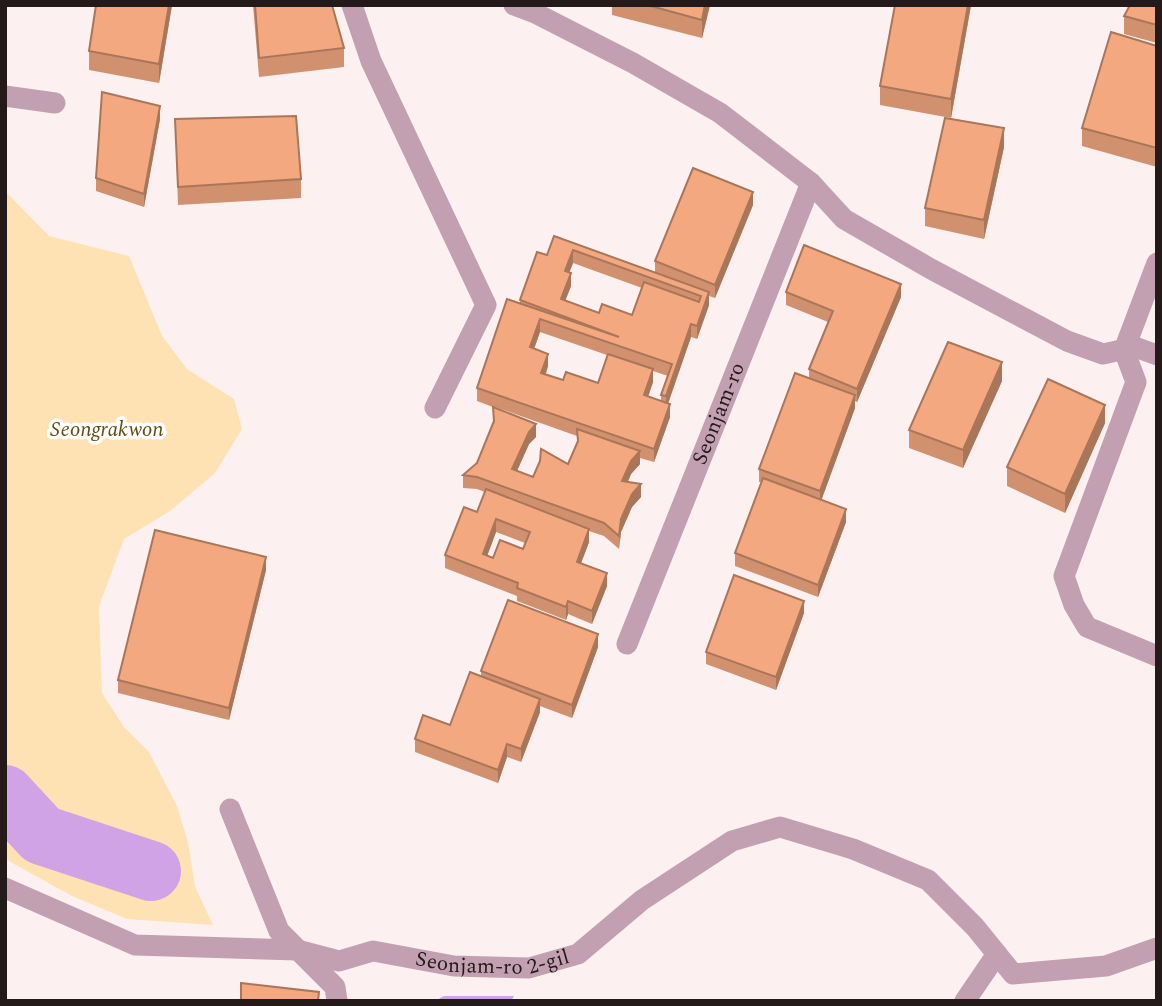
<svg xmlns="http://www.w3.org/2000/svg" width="1162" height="1006" viewBox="0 0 1162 1006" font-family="Spectral,serif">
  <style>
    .green { fill: #fee2b3 }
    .water { fill: #cfa3e5 }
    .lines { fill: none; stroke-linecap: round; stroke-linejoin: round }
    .river { stroke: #cfa3e5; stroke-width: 60 }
    .minor { stroke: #c2a0b1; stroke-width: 21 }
    .tertiary { stroke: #c2a0b1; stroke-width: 21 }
    .wall { fill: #d1906e; fill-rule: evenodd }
    .shaded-wall { fill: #aa765a }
    .building { fill: #f3a880; stroke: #aa765a; stroke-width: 2; fill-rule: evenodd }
    .labels { text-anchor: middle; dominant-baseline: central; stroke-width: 7; stroke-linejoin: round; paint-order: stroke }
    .street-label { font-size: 21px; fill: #251a1a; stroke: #fff }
    .park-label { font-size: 21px; font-style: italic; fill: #65490f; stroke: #fff }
  </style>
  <rect width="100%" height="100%" fill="#fdf0f0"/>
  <polygon class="green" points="5,191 49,236 129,256 162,336 187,369 234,399 242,429 215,473 170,511 124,539 99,606 102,693 124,727 149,752 177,806 188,842 195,887 213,925 127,919 72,896 5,859"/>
  <polygon class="water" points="444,996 514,996 511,1001 435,1001"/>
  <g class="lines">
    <polyline class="river" points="5,795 42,835 151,871"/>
    <g class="minor">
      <polyline points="352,5 371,61 486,305 435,408"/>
      <polyline points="5,96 55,103"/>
      <polyline points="1157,263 1124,350 1136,382 1064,576 1074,605 1087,627 1157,656"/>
      <path id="s1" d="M627,644L811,183"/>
      <polyline points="230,809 279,931 335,987 337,1001"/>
      <path id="s2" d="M5,888L135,945L297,950L339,961L373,951L454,966L529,968L578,954L642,900L732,841L780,827L853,849L928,880L975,927L1013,974L1106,966L1157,948"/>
      <polyline points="965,1001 997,954"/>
    </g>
    <polyline class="tertiary" points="514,5 535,13 633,63 720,113 811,183 844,219 931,269 1067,341 1103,354 1135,347 1157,355"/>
  </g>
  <g class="wall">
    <polygon points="96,5 172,5 159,83 89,70 89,51"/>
    <polygon points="253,5 332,5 344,48 344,67 259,77"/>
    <polygon points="612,5 710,5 702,38 612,15"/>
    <polygon points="971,5 951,118 880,105 880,86"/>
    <polygon points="1157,5 1157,43 1124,34 1124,16"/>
    <polygon points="1157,46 1157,167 1082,146 1082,128"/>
    <polygon points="160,119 144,207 96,191 96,178"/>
    <polygon points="175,119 301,179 301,198 178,205"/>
    <polygon points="1004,147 984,239 925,226 925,208"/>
    <path d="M753,205L715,298L709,296V305L697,339L691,337L668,404L670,417L654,462L640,458V464L631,474L628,482L641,497L632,507L621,532L619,549L604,536L589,531V542L581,563L607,586L592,624L568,614L566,620L517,601V596L445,568V555L477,512L485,492L477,489L463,488V475L477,463L493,423V407L477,401V388L520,303V300L547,255L554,236L655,273V261ZM573,263L642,288L632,315L599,313L565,300L571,286L569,272ZM540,332L607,355L598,383L563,380L546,374L548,366L534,349ZM653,371L668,376L661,395V401L648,397L653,382ZM495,407L577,436V443L568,464L533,477L517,471L529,444L536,437ZM496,532L525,543L523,549L493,558L487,556Z"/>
    <polygon points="786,292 901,297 857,402 855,401 855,408 821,500 846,522 818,597 735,566 735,553 762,482 759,482 759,469 809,378 809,369 828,322 786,305"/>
    <polygon points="1002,381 963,468 909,448 909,430"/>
    <polygon points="1105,423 1065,513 1007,486 1007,467"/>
    <polygon points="266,570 229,720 118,693 118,680"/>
    <polygon points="804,613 776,690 706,664 706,652"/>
    <polygon points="598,647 572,718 540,706 540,712 521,762 507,757 498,783 415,752 415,739 450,725 481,676 481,671"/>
  </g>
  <g class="shaded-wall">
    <polygon points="169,5 172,5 159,83 159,64"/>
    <polygon points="705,5 710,5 702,38 702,20"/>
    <polygon points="968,5 971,5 951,118 951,99"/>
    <polygon points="160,106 160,119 144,207 144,194"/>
    <polygon points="1004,128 1004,147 984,239 984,220"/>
    <polygon points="753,192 753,205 715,298 715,285"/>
    <polygon points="573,250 573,263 565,284 565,271"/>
    <polygon points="571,273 571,286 561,312 561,299"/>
    <polygon points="901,284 901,297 857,402 857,389"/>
    <polygon points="709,292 709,305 697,339 697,326"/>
    <polygon points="540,319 540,332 530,360 530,347"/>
    <polygon points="691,324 691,337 666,409 666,396"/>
    <polygon points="548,354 548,366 541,386 541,373"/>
    <polygon points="1002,362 1002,381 963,468 963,450"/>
    <polygon points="653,369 653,382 644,408 644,395"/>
    <polygon points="855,395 855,408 820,504 820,491"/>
    <polygon points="670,404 670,417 654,462 654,449"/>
    <polygon points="1105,405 1105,423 1065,513 1065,494"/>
    <polygon points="536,424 536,437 529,444 512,482 512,469 529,432"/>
    <polygon points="640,451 640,464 631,474 622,494 622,481 631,461"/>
    <polygon points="641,484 641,497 632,507 621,532 619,549 621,519 632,494"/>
    <polygon points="846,509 846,522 818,597 818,585"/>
    <polygon points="496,519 496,532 483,567 483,554"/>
    <polygon points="589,529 589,542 577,574 577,562"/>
    <polygon points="266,557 266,570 229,720 229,708"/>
    <polygon points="607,573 607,586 592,624 592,611"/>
    <polygon points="568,601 568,614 566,620 566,607"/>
    <polygon points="804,601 804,613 776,690 776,677"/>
    <polygon points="598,634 598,647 572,718 572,705"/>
    <polygon points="540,699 540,712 521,762 521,749"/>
    <polygon points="507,744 507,757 498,783 498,770"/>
  </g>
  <g class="building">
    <polygon points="96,5 169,5 159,64 89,51"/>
    <polygon points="255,5 332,5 344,48 259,58"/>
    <polygon points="647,5 705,5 702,20"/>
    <polygon points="895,5 968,5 951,99 880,86"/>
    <polygon points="1130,5 1157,5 1157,25 1124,16"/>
    <polygon points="1111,32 1157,46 1157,148 1082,128"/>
    <polygon points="102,92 160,106 144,194 96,178"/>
    <polygon points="296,116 301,179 178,187 175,119"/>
    <polygon points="945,118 1004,128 984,220 925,208"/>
    <polygon points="693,168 753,192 715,285 655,261"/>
    <path d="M554,236L709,292L697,326L691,324L666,396L661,395L672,364L540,319L530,347L548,354L541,373L563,380L566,372L598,383L608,354L653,369L644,395L670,404L654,449L477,388L507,299L619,337L520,300L537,252L547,255ZM573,250L701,296L699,302L644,282L632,315L602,304L599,313L561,299L571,273L565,271Z"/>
    <polygon points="804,245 901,284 857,389 809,369 833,311 786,292"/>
    <polygon points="948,342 1002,362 963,450 909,430"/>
    <polygon points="795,373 855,395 820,491 759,469"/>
    <polygon points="1048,379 1105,405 1065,494 1007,467"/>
    <polygon points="493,407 536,424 529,432 512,469 533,477 540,461 541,449 568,464 578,441 577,429 640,451 631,461 622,481 641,484 632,494 621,519 619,536 604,523 477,477 463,475 477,463 494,421"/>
    <polygon points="763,478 846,509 818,585 735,553"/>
    <path d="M486,489L589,529L577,562L607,573L592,611L568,601L566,607L517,588L518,583L445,555L464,507L477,512ZM496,519L530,532L523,549L500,540L493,558L483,554Z"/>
    <polygon points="155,530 266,557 229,708 118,680"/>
    <polygon points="734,575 804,601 776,677 706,652"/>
    <polygon points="508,600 598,634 572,705 481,671"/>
    <polygon points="470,672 540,699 521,749 507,744 498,770 415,739 423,715 450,725"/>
    <polygon points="241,983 319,992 318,1001 241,1001"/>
  </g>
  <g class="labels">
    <g class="street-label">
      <text stroke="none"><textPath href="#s1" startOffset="248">Seonjam-ro</textPath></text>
      <text stroke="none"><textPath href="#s2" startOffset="504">Seonjam-ro 2-gil</textPath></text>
    </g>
    <g class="park-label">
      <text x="107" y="430">Seongrakwon</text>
    </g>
  </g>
  <rect width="1162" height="1006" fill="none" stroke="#251a1a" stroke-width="14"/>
</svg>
